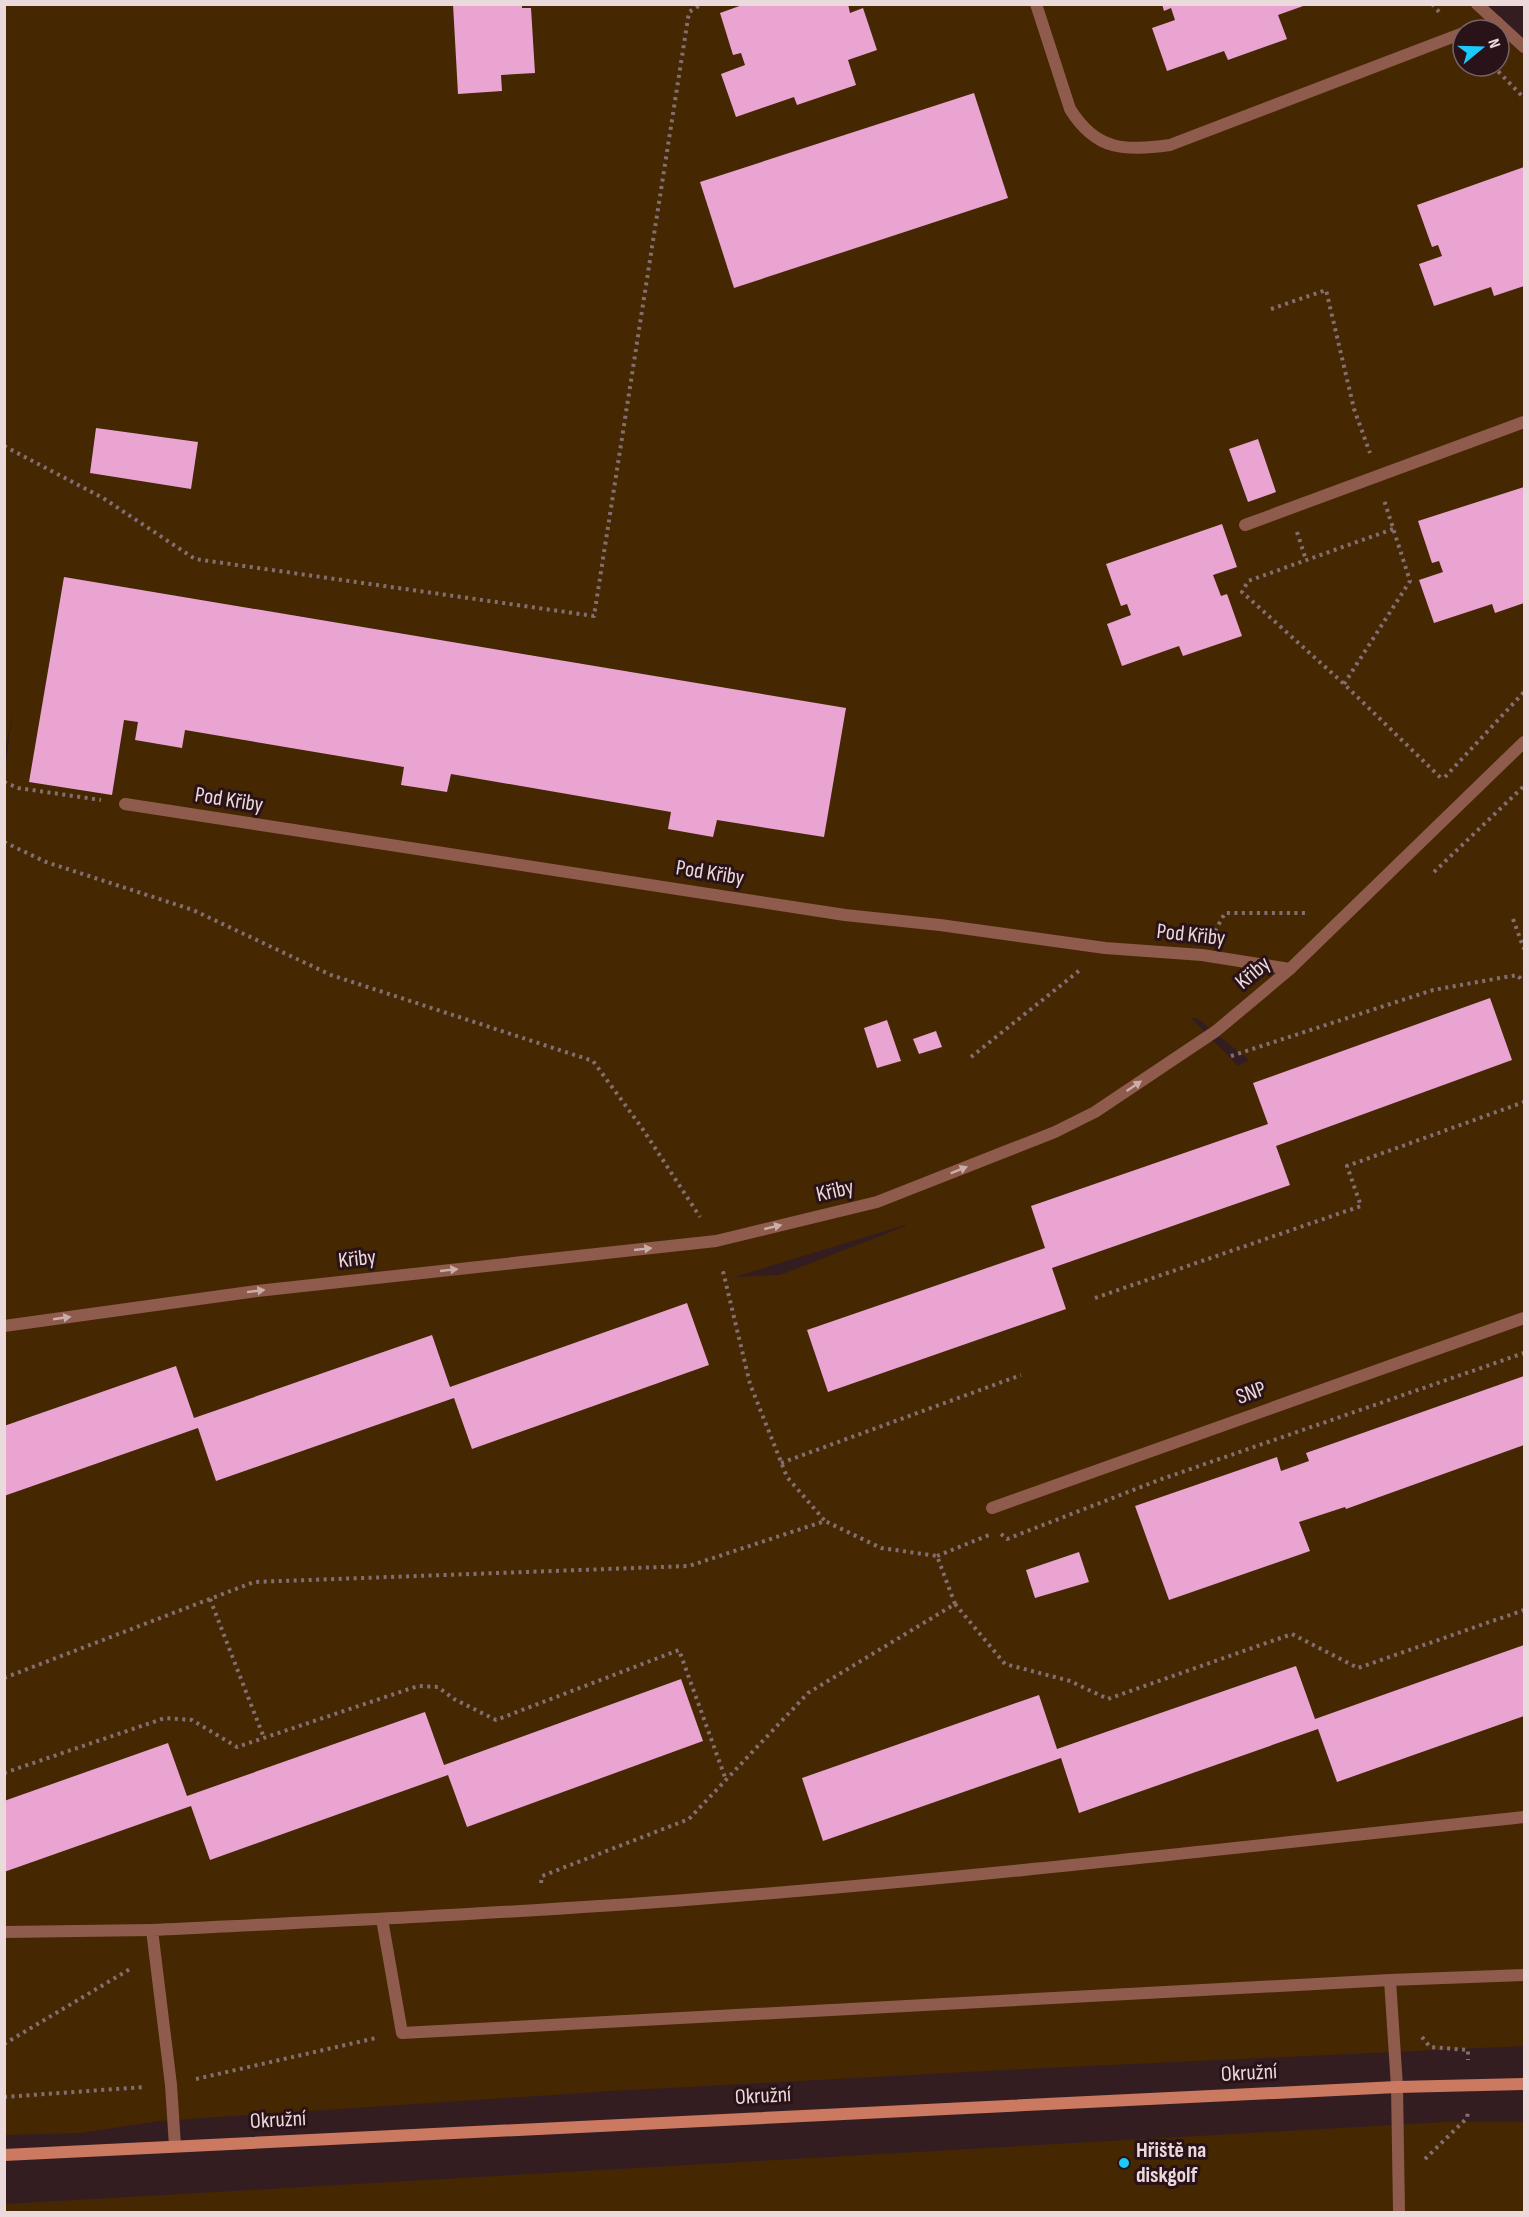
<svg xmlns="http://www.w3.org/2000/svg" width="1529" height="2217" viewBox="0 0 1529 2217" font-family="'Sofia Sans Condensed',sans-serif">
  <style>
    .green { fill: #452702; fill-rule: evenodd }
    .building { fill: #e9a4d2 }
    .lines { fill: none; stroke-linecap: round; stroke-linejoin: round }
    .path { stroke: #836f72; stroke-width: 4; stroke-dasharray: 3 4.5; stroke-linecap: butt }
    .lane { stroke: #8f5b4c; stroke-width: 12 }
    .street { stroke: #8f5b4c; stroke-width: 12 }
    .secondary { stroke: #cb7961; stroke-width: 12 }
    .oneway { fill: #cbaeaa }
    .poi-dot { fill: #1acafc; stroke: #2a1318; stroke-width: 2 }
    .labels { text-anchor: middle; dominant-baseline: central; stroke-width: 6; stroke-linejoin: round; paint-order: stroke }
    .street-label { font-size: 22px; fill: #ebdadc; stroke: #2a1318 }
    .poi-label { font-size: 22px; font-weight: bold; fill: #ebdadc; stroke: #2a1318; text-anchor: start }
  </style>
  <rect width="100%" height="100%" fill="#341d21"/>
  <g class="green">
    <path d="M1473,4L1524,45V2046L1025,2069L612,2091L159,2121L81,2133L5,2135L4,781L12,714L5,752V5ZM1463,30H1499V66H1463ZM1191,1018H1197L1249,1060L1238,1066ZM906,1226L780,1275L734,1277L905,1225Z"/>
    <polygon points="1444,2122 1524,2122 1524,2212 5,2212 4,2204"/>
  </g>
  <g class="building">
    <polygon points="453,4 522,4 522,8 531,8 535,73 501,75 502,91 458,94"/>
    <polygon points="745,4 848,4 850,13 863,8 877,50 848,60 856,85 797,105 794,97 736,117 721,74 745,65 741,53 733,55 720,13"/>
    <polygon points="1162,4 1306,4 1306,5 1278,15 1287,39 1228,60 1224,51 1167,71 1152,28 1175,20 1171,8 1164,11"/>
    <polygon points="974,93 1008,198 734,288 700,182"/>
    <polygon points="1524,167 1524,286 1494,296 1491,287 1434,306 1419,264 1442,256 1438,245 1432,247 1417,205"/>
    <polygon points="96,428 198,442 191,489 90,473"/>
    <polygon points="1258,439 1276,492 1248,502 1229,449"/>
    <polygon points="1524,487 1524,603 1495,613 1492,604 1434,623 1419,580 1443,572 1439,561 1432,563 1418,521"/>
    <polygon points="1222,524 1237,567 1213,575 1221,596 1227,594 1242,636 1183,656 1179,646 1122,666 1107,624 1131,615 1127,604 1121,606 1106,564"/>
    <polygon points="64,577 846,708 824,837 717,820 713,837 668,829 671,812 451,774 447,792 401,785 404,767 185,730 182,748 135,740 138,722 124,720 112,795 29,782"/>
    <polygon points="1490,998 1512,1060 1276,1146 1290,1185 1052,1268 1066,1309 828,1392 807,1330 1045,1248 1031,1206 1268,1124 1253,1083"/>
    <polygon points="887,1020 901,1061 877,1068 864,1028"/>
    <polygon points="936,1031 942,1047 919,1054 913,1039"/>
    <polygon points="687,1303 709,1365 472,1449 454,1398 216,1481 198,1428 4,1496 4,1426 176,1366 194,1418 432,1335 450,1387"/>
    <polygon points="1524,1376 1524,1445 1346,1509 1345,1507 1299,1522 1310,1551 1169,1600 1135,1506 1277,1457 1281,1471 1309,1461 1306,1453"/>
    <polygon points="1079,1552 1089,1582 1035,1598 1026,1570"/>
    <polygon points="1524,1645 1524,1716 1337,1782 1318,1729 1079,1813 1061,1758 823,1841 802,1778 1039,1695 1057,1749 1296,1666 1315,1719"/>
    <polygon points="681,1679 703,1741 467,1827 448,1775 210,1860 191,1806 4,1872 4,1801 168,1743 187,1796 425,1712 444,1765"/>
  </g>
  <g class="lines">
    <g class="path">
      <polyline points="1432,4 1441,14"/>
      <polyline points="1493,66 1524,98"/>
      <polyline points="1271,309 1326,290 1354,409 1370,453"/>
      <polyline points="4,446 103,498 195,559 594,616 689,12 702,4"/>
      <polyline points="1393,529 1248,581 1242,592 1344,684 1443,780"/>
      <polyline points="1297,532 1306,560"/>
      <polyline points="1344,684 1410,581 1384,500"/>
      <polyline points="1445,777 1524,692"/>
      <polyline points="4,782 18,788 101,800"/>
      <polyline points="4,842 46,862 193,910 331,975 593,1061 642,1128 700,1217"/>
      <polyline points="1434,872 1524,786"/>
      <polyline points="1513,919 1524,949"/>
      <polyline points="1215,931 1225,913 1308,913"/>
      <polyline points="1231,1056 1433,990 1517,975 1524,982"/>
      <polyline points="971,1057 1080,970"/>
      <polyline points="1095,1298 1361,1206 1347,1166 1524,1102"/>
      <polyline points="781,1463 1021,1375"/>
      <polyline points="1001,1534 1007,1539 1159,1480 1524,1353"/>
      <polyline points="937,1556 989,1535"/>
      <polyline points="210,1599 264,1738"/>
      <polyline points="955,1604 1005,1664 1070,1681 1108,1699 1292,1634 1358,1668 1524,1610"/>
      <polyline points="4,1678 254,1582 689,1566 825,1521 787,1477 750,1384 722,1267"/>
      <polyline points="4,1773 165,1718 192,1720 237,1747 418,1686 438,1687 454,1699 496,1720 679,1650 726,1780"/>
      <polyline points="541,1883 542,1876 689,1819 808,1693 955,1604 937,1556 881,1548 825,1521"/>
      <polyline points="1422,2037 1430,2047 1468,2050 1468,2060"/>
      <polyline points="4,2044 130,1969"/>
      <polyline points="196,2079 376,2038"/>
      <polyline points="4,2097 144,2087"/>
      <polyline points="1425,2159 1467,2118 1468,2112"/>
    </g>
    <g class="lane">
      <path d="M1036,4L1070,109C1096,151 1124,151 1170,145L1463,33"/>
      <polyline points="1472,30 1497,22"/>
      <polyline points="1245,525 1524,422"/>
      <polyline points="125,804 845,915 940,925 1105,948 1202,955 1290,969"/>
      <polyline points="382,1919 402,2033 1390,1980 1524,1975"/>
      <polyline points="1390,1980 1397,2087 1399,2212"/>
    </g>
    <g class="street">
      <polyline points="1477,4 1524,47"/>
      <polyline points="4,1326 257,1291 716,1241 877,1202 1055,1132 1095,1112 1216,1031 1290,969 1524,742"/>
      <polyline points="992,1508 1524,1318"/>
      <polyline points="4,1932 152,1930"/>
      <path d="M175,2146L171,2085L152,1930C334,1921 516,1913 698,1899C974,1878 1249,1846 1524,1817"/>
    </g>
    <polyline class="secondary" points="4,2155 1397,2087 1524,2084"/>
  </g>
  <defs><path id="oneway-solid" d="M-6-.8H1V-3.2L6.5 0L1 3.2V.8H-6Z" transform="scale(1.5)"/></defs>
  <g class="oneway">
    <use href="#oneway-solid" transform="translate(1134 1086) rotate(-34)"/>
    <use href="#oneway-solid" transform="translate(959 1170) rotate(-22)"/>
    <use href="#oneway-solid" transform="translate(773 1227) rotate(-13)"/>
    <use href="#oneway-solid" transform="translate(643 1249) rotate(-6)"/>
    <use href="#oneway-solid" transform="translate(449 1270) rotate(-6)"/>
    <use href="#oneway-solid" transform="translate(256 1291) rotate(-7)"/>
    <use href="#oneway-solid" transform="translate(62 1318) rotate(-8)"/>
  </g>
  <circle class="poi-dot" cx="1124" cy="2163" r="6"/>
  <g class="labels">
    <g class="street-label">
      <text transform="translate(229 800) rotate(9)">Pod Křiby</text>
      <text transform="translate(710 873) rotate(9)">Pod Křiby</text>
      <text transform="translate(1191 935) rotate(6)">Pod Křiby</text>
      <text transform="translate(1253 973) rotate(-40)">Křiby</text>
      <text transform="translate(835 1191) rotate(-13)">Křiby</text>
      <text transform="translate(357 1259) rotate(-6)">Křiby</text>
      <text transform="translate(1251 1393) rotate(-20)">SNP</text>
      <text transform="translate(1249 2073) rotate(-3)">Okružní</text>
      <text transform="translate(763 2096) rotate(-3)">Okružní</text>
      <text transform="translate(278 2120) rotate(-3)">Okružní</text>
    </g>
    <g class="poi-label">
      <text x="1136" y="2150">Hřiště na<tspan x="1136" dy="25">diskgolf</tspan></text>
    </g>
  </g>
  <rect width="1529" height="2217" fill="none" stroke="#ebdadc" stroke-width="12"/>
  <g transform="translate(1481 48) rotate(71)"><circle r="28" fill="#2a1318" stroke="#776366" stroke-width="1.5"/>
  <path d="M0-4.5L10 22L0 15L-10 22Z" fill="#1acafc"/>
  <text y="-9" font-size="16" font-weight="bold" text-anchor="middle" fill="#ebdadc">N</text>
  </g>
</svg>
